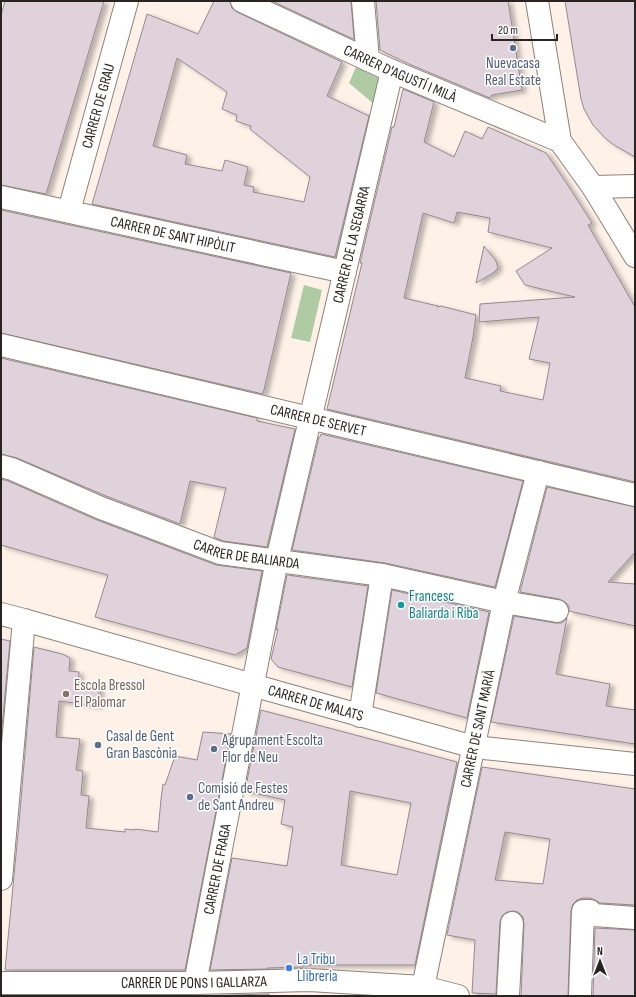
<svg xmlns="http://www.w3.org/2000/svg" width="636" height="997" viewBox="0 0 636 997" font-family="'Sofia Sans Condensed',sans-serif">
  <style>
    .green { fill: #afcba4 }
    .building { fill: #dfd2da; stroke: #958890; fill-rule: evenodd; filter: url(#shadow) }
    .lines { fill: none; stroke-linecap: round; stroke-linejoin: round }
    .street-casing { stroke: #8d837a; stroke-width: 24 }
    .street { stroke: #fff; stroke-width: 22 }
    .service-dot { fill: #5c6f8a; stroke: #fff; stroke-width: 1.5 }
    .culture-dot { fill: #0f9aa8; stroke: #fff; stroke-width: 1.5 }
    .education-dot { fill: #8d6e63; stroke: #fff; stroke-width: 1.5 }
    .shop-dot { fill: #3f7fe0; stroke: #fff; stroke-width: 1.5 }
    .labels { text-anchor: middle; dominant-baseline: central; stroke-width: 3; stroke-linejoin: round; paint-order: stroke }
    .service-label { font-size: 15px; fill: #4e5e75; stroke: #fff; text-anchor: start }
    .street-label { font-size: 15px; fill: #292421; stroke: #fff }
    .culture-label { font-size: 15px; fill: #0d838f; stroke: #fff; text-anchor: start }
    .education-label { font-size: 15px; fill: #785e54; stroke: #fff; text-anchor: start }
    .shop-label { font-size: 15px; fill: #366cbe; stroke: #fff; text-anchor: start }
  </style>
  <defs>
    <filter id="shadow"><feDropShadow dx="4.5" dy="2.5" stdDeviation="2" flood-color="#0004"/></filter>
  </defs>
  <rect width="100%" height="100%" fill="#fef2e8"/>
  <g class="green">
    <polygon points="356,67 381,79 375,105 349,83"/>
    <polygon points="304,285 322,290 310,342 291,338"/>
  </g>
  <g class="building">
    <polygon points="5,1 104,1 46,194 1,185 1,15"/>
    <path d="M214,1H230L232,8L237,12L342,62L327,96L369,116L335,257L92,204L147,14L198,34ZM177,58L227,92L222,109L237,115L236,121L251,126L250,129L310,177L304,202L253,192L254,187L244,185L248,167L225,160L222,171L185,164L187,155L153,146Z"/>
    <polygon points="272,1 351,1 354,38 353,39"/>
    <polygon points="376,1 508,1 522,90 492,95 490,98 409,64 380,50"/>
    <polygon points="565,1 635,1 635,157 614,145 605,138 593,125 584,109 581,99"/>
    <path d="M403,89L434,102L424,142L454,157L465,131L482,139L488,127L546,153L567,184L592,223L588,225L635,307V482L327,409L362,263H360L392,127H394ZM457,212L490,218L488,232L552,248L516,271L525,285L575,297L480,304L479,322L539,317L529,359L550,363L543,400L500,391L501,386L465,378L473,337L476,315L441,306L437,307L438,306L404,298L423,213L454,223Z"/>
    <polygon points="1,210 291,273 263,394 1,333"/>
    <polygon points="484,246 496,261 498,268 493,273 476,283"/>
    <polygon points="1,358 257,418 257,421 295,429 267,547 223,541 214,537 226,488 190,481 180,524 106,496 17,458 1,454"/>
    <polygon points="321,434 523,481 495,587 385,563 292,550 319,437 320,437"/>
    <polygon points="1,479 8,481 97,520 216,565 262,571 247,648 235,655 95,617 108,575 75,566 1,545"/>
    <polygon points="547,487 635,507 635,552 608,582 635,584 635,626 569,611 569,606 565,602 559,599 520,592"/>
    <polygon points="287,575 368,586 352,687 278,667 271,659 278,629 276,630"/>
    <polygon points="392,590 489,612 467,718 376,693"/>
    <polygon points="514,616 555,623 562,623 567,618 556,674 610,684 606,706 635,710 635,744 491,722"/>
    <polygon points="1,639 10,641 1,738"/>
    <polygon points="34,647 62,654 70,658 69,671 79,672 78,686 99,686 99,706 59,701 56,737 80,739 76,770 83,771 81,795 89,796 86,828 125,832 125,829 135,830 135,829 158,832 161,799 163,784 165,785 175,756 197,760 203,732 231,734 185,970 5,970 19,823"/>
    <path d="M261,710L457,762L415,965H303V967L267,968L268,969L210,970L232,858L287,866L293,827L281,824L285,800L245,791ZM350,791L411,803L397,875L341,865Z"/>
    <path d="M482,767L635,789V905L600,903L595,900L590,898H583L577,900L573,904L571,911L568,996H521L524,924L523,917L518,912L513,911L507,912L502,916L500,922L496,994L472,993L475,940L447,935ZM505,832L550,839L543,884L495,880Z"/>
    <polygon points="595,928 635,930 635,996 593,996"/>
    <polygon points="269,994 269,996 5,996 195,996"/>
  </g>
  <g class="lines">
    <defs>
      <g id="street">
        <path id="s1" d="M242,1L392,71L560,141"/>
        <polyline points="363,1 368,60"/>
        <polyline points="537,1 560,141 593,187 635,256"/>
        <polyline points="593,187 635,186"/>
        <path id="s2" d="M1,197L345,272"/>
        <path id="s3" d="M69,211L127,1"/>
        <path id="s4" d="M1,345L635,495"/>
        <path id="s5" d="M1,466L12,469L101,508L220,553L382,575L504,602L557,611"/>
        <path id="s6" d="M1,614L24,620L284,694L474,747L635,764"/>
        <polyline points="360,716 382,575"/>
        <polyline points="1,879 24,620"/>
        <path id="s7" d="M1,983H195L309,980L423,987L458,996"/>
        <path id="s8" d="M195,983L277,560L392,71"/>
        <path id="s9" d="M423,987L504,602L538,472"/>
        <polyline points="508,996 512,923"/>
        <polyline points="580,996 583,911 590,911 594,915 635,918"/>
      </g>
    </defs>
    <use href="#street" class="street-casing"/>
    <use href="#street" class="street"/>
  </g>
  <g class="service-dot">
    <circle cx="513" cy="48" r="4"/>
    <circle cx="98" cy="745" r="4"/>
    <circle cx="214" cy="749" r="4"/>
    <circle cx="190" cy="797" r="4"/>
  </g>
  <circle class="culture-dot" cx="401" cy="605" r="4"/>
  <circle class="education-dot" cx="66" cy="694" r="4"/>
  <circle class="shop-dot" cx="289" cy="968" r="4"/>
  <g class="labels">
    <g class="service-label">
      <text x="513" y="63" text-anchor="middle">Nuevacasa<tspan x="513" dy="17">Real Estate</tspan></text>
      <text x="106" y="736">Casal de Gent<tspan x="106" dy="17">Gran Bascònia</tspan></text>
      <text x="222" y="740">Agrupament Escolta<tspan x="222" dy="17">Flor de Neu</tspan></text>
      <text x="198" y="788">Comisió de Festes<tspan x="198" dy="17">de Sant Andreu</tspan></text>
    </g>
    <g class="street-label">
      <text stroke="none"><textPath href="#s1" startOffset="174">CARRER D'AGUSTÍ I MILÀ</textPath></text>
      <text stroke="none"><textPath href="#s3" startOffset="109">CARRER DE GRAU</textPath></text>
      <text stroke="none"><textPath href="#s2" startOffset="176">CARRER DE SANT HIPÒLIT</textPath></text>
      <text stroke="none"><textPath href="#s8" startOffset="755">CARRER DE LA SEGARRA</textPath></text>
      <text stroke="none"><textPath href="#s4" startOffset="326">CARRER DE SERVET</textPath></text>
      <text stroke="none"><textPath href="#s5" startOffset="262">CARRER DE BALIARDA</textPath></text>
      <text stroke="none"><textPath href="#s6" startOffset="327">CARRER DE MALATS</textPath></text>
      <text stroke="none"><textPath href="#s9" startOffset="264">CARRER DE SANT MARIÀ</textPath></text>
      <text stroke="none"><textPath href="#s8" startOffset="116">CARRER DE FRAGA</textPath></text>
      <text stroke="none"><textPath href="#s7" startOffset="193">CARRER DE PONS I GALLARZA</textPath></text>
    </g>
    <g class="culture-label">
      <text x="409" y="596">Francesc<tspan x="409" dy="17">Baliarda i Riba</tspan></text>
    </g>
    <g class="education-label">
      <text x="74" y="685">Escola Bressol<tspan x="74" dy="17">El Palomar</tspan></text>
    </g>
    <g class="shop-label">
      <text x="297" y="959">La Tribu<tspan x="297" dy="17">Llibreria</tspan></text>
    </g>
  </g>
  <rect width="636" height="997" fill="none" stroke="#292421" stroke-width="4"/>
  <g transform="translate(600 961)" stroke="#ffffff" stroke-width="3" paint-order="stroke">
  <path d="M0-3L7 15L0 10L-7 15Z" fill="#292421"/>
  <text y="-6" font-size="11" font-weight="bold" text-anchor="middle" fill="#292421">N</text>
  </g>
  <path d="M492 34v6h65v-6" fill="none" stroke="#292421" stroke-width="2"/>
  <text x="498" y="34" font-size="12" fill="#292421" stroke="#ffffff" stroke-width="3" paint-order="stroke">20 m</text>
</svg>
